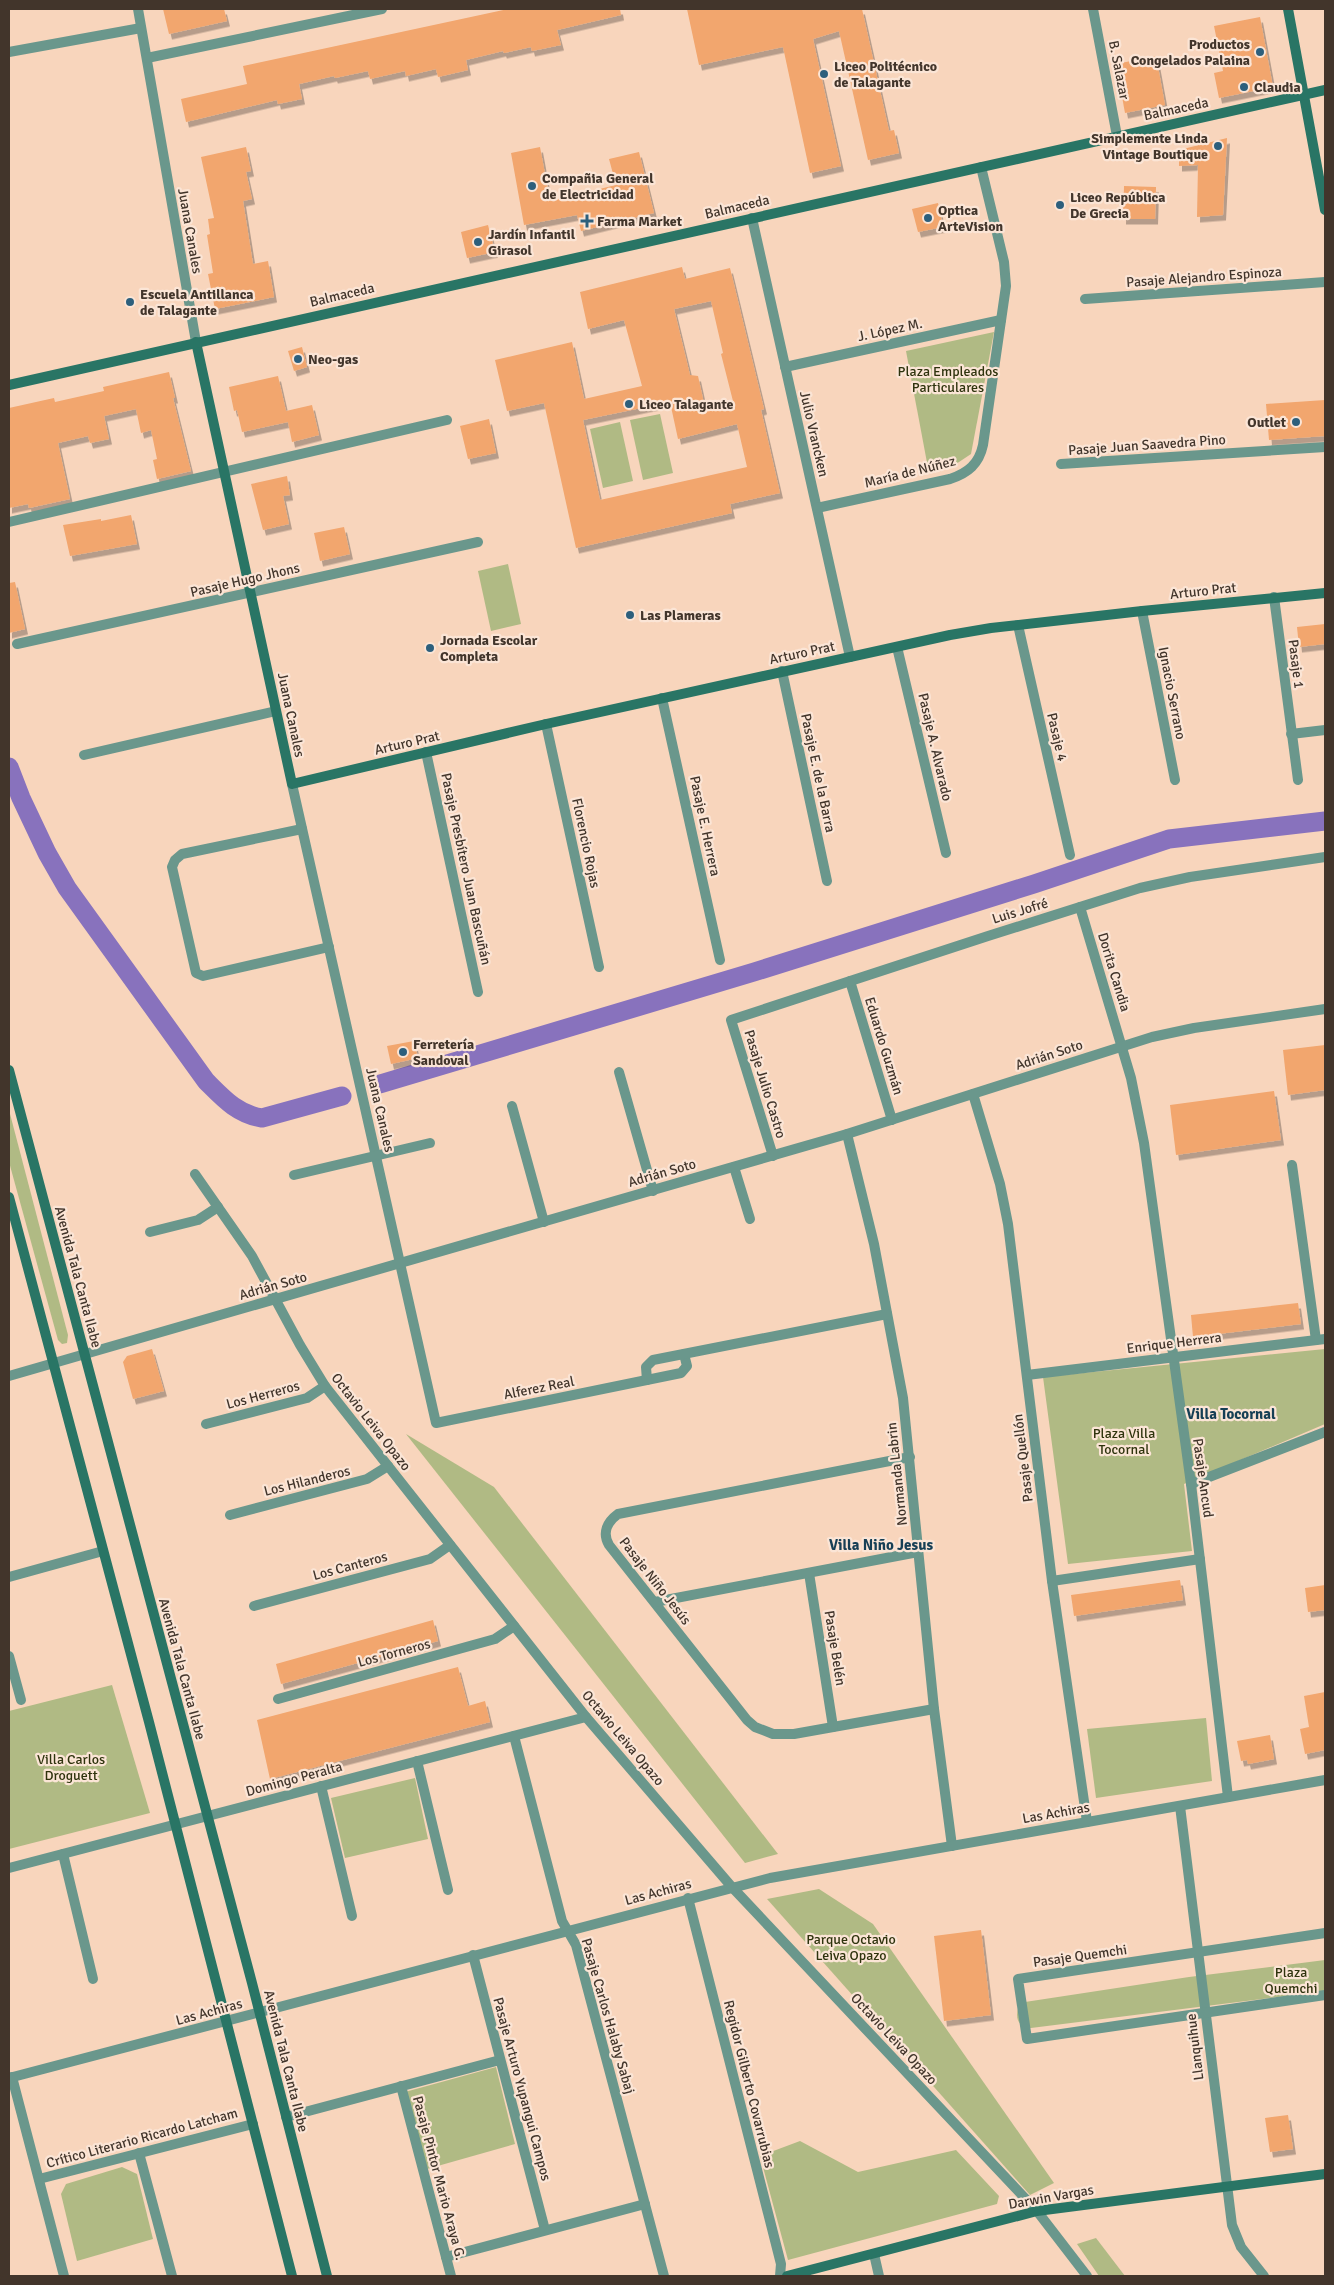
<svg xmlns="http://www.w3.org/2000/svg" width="1334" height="2285" viewBox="0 0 1334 2285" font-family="Signika,sans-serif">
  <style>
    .green { fill: #b0ba84 }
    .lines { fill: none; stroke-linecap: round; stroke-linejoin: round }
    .canal { stroke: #8872bd; stroke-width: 19 }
    .building { fill: #f2a66e; fill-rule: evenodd; filter: url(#shadow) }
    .street { stroke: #6a978c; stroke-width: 10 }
    .secondary { stroke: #297565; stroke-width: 10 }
    .poi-dot { fill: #2d5f7c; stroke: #fbe5d6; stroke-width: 2 }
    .labels { text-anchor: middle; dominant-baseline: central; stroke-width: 4.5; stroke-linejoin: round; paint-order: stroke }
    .poi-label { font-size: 14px; font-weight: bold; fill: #42352b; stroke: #fbe5d6; text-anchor: start }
    .street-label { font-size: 14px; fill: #42352b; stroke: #fbe5d6 }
    .park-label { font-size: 14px; fill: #2e330d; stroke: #fbe5d6 }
    .neighbourhood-label { font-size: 15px; font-weight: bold; fill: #163f55; stroke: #fbe5d6 }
  </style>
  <defs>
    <filter id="shadow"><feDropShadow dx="3" dy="5.5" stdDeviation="0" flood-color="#0004"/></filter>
  </defs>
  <rect width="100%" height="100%" fill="#f8d5bc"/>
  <g class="green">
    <polygon points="994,332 971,454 956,464 928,468 906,351"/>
    <polygon points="660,414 673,473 643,480 630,420"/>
    <polygon points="620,422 633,481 603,488 590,429"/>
    <polygon points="508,564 521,624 491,631 478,571"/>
    <polygon points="9,1110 68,1335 67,1343 62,1344 58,1340 9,1162"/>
    <polygon points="1325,1349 1325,1424 1184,1484 1192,1551 1068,1564 1043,1377"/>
    <polygon points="406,1434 494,1487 778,1854 745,1863"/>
    <polygon points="112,1685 150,1813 9,1849 9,1711"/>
    <polygon points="1206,1718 1212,1781 1096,1798 1087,1729"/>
    <polygon points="415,1778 428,1839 345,1858 331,1798"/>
    <polygon points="819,1889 873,1924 1054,2183 1030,2195 767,1899"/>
    <path d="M1325,1960V1991L1031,2028C1017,2028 1014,2015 1020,2004L1025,2002L1189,1977Z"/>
    <polygon points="496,2067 515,2144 427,2169 405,2092"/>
    <polygon points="800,2141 858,2172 956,2150 999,2196 997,2204 788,2260 760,2156"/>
    <polygon points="122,2167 137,2174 153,2239 77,2261 61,2194 66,2184"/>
    <polygon points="1096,2238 1125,2276 1099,2276 1077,2244"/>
  </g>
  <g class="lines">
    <g class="canal">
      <path d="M9,767L21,798L47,853L67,888L206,1081C223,1098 237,1114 262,1118L342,1096"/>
      <polyline points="380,1084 754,972 1034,884 1169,839 1325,821"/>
    </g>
  </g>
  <g class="building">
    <polygon points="163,9 224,9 227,21 169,34"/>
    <polygon points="508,9 620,9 621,15 557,30 561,45 532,51 531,47 504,53 503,51 466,60 468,70 438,77 436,69 406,76 405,71 370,79 368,71 335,78 334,76 299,84 302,99 278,104 277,100 186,122 181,99 247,84 243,66"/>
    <polygon points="687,9 862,9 889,131 894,130 899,153 868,160 839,31 813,39 841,166 810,173 783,47 699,65"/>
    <polygon points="1260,17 1273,87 1219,98 1214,73 1223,71 1214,26"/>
    <polygon points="1156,56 1165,105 1125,113 1116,64"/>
    <polygon points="1227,138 1223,215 1197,217 1198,165 1179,166 1179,150"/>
    <polygon points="246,147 251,171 246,172 252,199 243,201 253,264 268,261 274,297 215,309 208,274 213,273 207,235 210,234 208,219 214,218 201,157"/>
    <polygon points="540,147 550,201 616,185 609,159 639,152 654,213 581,231 577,215 524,225 511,153"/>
    <polygon points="1124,186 1156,187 1155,219 1123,219"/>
    <polygon points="938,203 943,227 918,232 912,209"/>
    <polygon points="488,225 495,252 467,258 461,232"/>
    <path d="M682,267L685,279L730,268L764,409L761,410L780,493L730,504L732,513L576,548L544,403L507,411L495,360L572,342L584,399L642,386L624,320L588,329L580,292ZM711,301L723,353L721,354L734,405L705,408L698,376L690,375L674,309ZM670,402L678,439L737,424L747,467L600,500L583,420Z"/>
    <polygon points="302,347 307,367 294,371 288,351"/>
    <polygon points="169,372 175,398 173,398 191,471 157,479 153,460 157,459 151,430 141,433 136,409 104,416 109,439 90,443 88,436 58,443 70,499 29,508 28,504 9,508 9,408 54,398 55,402 104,391 103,387"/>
    <polygon points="278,376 286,411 312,405 319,435 292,442 288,422 242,432 237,410 234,411 229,387"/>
    <polygon points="1325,400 1325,436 1269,440 1266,404"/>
    <polygon points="489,419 496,453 468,459 460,426"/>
    <polygon points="287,476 290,495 283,496 289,524 263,530 251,484"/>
    <polygon points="131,515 137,544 70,556 63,525 101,519 101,521"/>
    <polygon points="344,527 350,554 320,561 314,533"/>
    <polygon points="15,582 25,629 9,633 9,583"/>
    <polygon points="1325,624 1325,644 1299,647 1297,627"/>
    <polygon points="414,1041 418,1058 391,1064 387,1046"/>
    <polygon points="1325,1045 1325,1090 1288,1095 1283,1050"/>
    <polygon points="1274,1091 1281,1140 1176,1155 1170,1105"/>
    <polygon points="1298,1303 1301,1324 1193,1337 1191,1315"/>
    <polygon points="152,1349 164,1391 133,1399 123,1362 127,1356"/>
    <polygon points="1180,1580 1183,1600 1074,1616 1071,1595"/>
    <polygon points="1325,1585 1325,1610 1308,1612 1305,1588"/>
    <polygon points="433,1620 438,1641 281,1684 276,1664"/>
    <polygon points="458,1667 468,1706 485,1701 490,1722 270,1779 257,1720"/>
    <polygon points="1325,1692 1325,1750 1305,1754 1300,1729 1309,1727 1304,1696"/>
    <polygon points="1270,1735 1274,1759 1248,1764 1247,1760 1241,1761 1237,1741"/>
    <polygon points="981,1930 991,2015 944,2021 934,1936"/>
    <polygon points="1288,2115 1293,2149 1270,2152 1265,2118"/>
  </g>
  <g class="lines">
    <g class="street">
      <polyline points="138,9 196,342"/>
      <polyline points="1093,9 1117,136"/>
      <polyline points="9,52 141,28"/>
      <polyline points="147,58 382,9"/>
      <polyline points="752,218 850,657"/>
      <polyline points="1085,299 1325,282"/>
      <polyline points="785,367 1001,320"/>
      <polyline points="1061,464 1325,447"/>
      <path d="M817,508L950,479C968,473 979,464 983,445L1006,286L1004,262L981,167"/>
      <polyline points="9,522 447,420"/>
      <polyline points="1274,597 1298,780"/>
      <polyline points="1142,611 1175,780"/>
      <polyline points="1018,625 1070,855"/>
      <polyline points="17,644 478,542"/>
      <polyline points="897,647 946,853"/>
      <polyline points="782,671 827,881"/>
      <polyline points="662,698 720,960"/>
      <polyline points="546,724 599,967"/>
      <polyline points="1291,734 1325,730"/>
      <polyline points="426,752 478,992"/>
      <polyline points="84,755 276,711"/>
      <polyline points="292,784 436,1423 681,1373 687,1366 684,1354"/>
      <polyline points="302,829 182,854 175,860 172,867 196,973 203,976 329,947"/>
      <polyline points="1080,907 1131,1078 1144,1143 1191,1484 1228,1797"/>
      <polyline points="850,981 892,1120"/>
      <polyline points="619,1072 653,1191"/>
      <polyline points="973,1094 1000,1184 1008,1224 1052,1581 1087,1822"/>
      <polyline points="512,1106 544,1222"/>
      <polyline points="847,1134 874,1244 903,1398 934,1709 952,1846"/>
      <polyline points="773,1156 731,1020 988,936 1140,888 1190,877 1325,857"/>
      <polyline points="1292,1165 1316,1340"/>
      <polyline points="734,1167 750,1219"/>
      <polyline points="195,1174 252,1256 300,1345 325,1386 586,1717 731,1886 1037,2211 1087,2276"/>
      <polyline points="294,1175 430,1143"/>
      <polyline points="150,1232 198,1220 218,1207"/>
      <polyline points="1027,1375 1325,1339"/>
      <polyline points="9,1376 847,1134 1152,1037 1194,1028 1325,1009"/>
      <polyline points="647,1380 646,1367 653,1360 887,1314"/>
      <polyline points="206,1424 307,1398 325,1386"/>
      <path d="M910,1457L618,1514C607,1522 602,1533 609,1545L747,1720L755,1727L773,1734H794L934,1709"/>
      <polyline points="1191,1484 1325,1432"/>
      <polyline points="230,1515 367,1479 388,1466"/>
      <polyline points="809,1573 833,1727"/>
      <polyline points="9,1577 103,1551"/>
      <polyline points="1052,1581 1200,1559"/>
      <polyline points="655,1602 918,1552"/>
      <polyline points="254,1606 430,1559 450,1545"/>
      <polyline points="9,1656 21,1700"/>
      <polyline points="278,1699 495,1639 514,1626"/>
      <polyline points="514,1736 562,1921 576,1945 664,2276"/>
      <polyline points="417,1761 448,1890"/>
      <polyline points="321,1786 352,1916"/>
      <polyline points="1180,1806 1232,2225 1241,2247 1264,2276"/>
      <polyline points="63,1854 93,1979"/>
      <polyline points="9,1868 586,1717"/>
      <polyline points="688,1898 781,2264 780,2276"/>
      <polyline points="1325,1933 1018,1979 1027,2039 1325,1995"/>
      <polyline points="473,1955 545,2230"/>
      <polyline points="12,2077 64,2276"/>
      <polyline points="9,2078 770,1878 1325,1780"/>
      <polyline points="401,2086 451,2276"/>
      <polyline points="286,2117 500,2060"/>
      <polyline points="139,2153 172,2276"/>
      <polyline points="39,2179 253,2124"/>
      <polyline points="874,2254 879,2276"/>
      <polyline points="446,2257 645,2204"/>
    </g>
    <g class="secondary">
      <polyline points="1288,9 1325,210"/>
      <polyline points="196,342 292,784 546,724 950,635 991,628 1142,611 1325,593"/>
      <polyline points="9,385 1325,90"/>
      <polyline points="9,1070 252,1983 327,2276"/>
      <polyline points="9,1197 149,1722 292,2276"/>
      <polyline points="787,2276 1037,2211 1325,2174"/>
    </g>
  </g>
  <g class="poi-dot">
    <circle cx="1260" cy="52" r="5"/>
    <circle cx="824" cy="74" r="5"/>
    <circle cx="1244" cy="87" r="5"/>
    <circle cx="1218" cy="146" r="5"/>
    <circle cx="532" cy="186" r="5"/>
    <circle cx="1060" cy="205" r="5"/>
    <circle cx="928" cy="218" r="5"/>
    <path d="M584.5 213.5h5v5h5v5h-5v5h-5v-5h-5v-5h5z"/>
    <circle cx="478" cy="242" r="5"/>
    <circle cx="130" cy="302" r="5"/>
    <circle cx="298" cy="359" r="5"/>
    <circle cx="629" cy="404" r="5"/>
    <circle cx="1296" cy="422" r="5"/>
    <circle cx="630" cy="615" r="5"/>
    <circle cx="430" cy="648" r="5"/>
    <circle cx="403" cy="1052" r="5"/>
  </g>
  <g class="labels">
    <g class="poi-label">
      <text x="1250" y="44" text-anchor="end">Productos<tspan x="1250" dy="16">Congelados Palaina</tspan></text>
      <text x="834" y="66">Liceo Politécnico<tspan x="834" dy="16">de Talagante</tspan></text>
      <text x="1254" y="87">Claudia</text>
      <text x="1208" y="138" text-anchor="end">Simplemente Linda<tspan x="1208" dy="16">Vintage Boutique</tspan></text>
      <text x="542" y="178">Compañia General<tspan x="542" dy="16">de Electricidad</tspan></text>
      <text x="1070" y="197">Liceo República<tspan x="1070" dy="16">De Grecia</tspan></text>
      <text x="938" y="210">Optica<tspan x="938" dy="16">ArteVision</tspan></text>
      <text x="597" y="221">Farma Market</text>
      <text x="488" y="234">Jardín Infantil<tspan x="488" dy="16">Girasol</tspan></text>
      <text x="140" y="294">Escuela Antillanca<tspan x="140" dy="16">de Talagante</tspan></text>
      <text x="308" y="359">Neo-gas</text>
      <text x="639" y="404">Liceo Talagante</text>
      <text x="1286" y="422" text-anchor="end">Outlet</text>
      <text x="640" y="615">Las Plameras</text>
      <text x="440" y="640">Jornada Escolar<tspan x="440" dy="16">Completa</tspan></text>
      <text x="413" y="1044">Ferretería<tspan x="413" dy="16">Sandoval</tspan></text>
    </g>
    <g class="street-label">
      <text transform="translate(1119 70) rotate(79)">B. Salazar</text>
      <text transform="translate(1176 109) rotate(-12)">Balmaceda</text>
      <text transform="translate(737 207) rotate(-13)">Balmaceda</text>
      <text transform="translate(190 231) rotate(80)">Juana Canales</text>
      <text transform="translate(1204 277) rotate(-4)">Pasaje Alejandro Espinoza</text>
      <text transform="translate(342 295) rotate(-13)">Balmaceda</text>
      <text transform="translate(890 330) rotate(-12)">J. López M.</text>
      <text transform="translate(814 434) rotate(77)">Julio Vrancken</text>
      <text transform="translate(1147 445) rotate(-4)">Pasaje Juan Saavedra Pino</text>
      <text transform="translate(910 472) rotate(-14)">María de Núñez</text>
      <text transform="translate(245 580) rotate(-13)">Pasaje Hugo Jhons</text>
      <text transform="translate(1203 591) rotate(-6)">Arturo Prat</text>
      <text transform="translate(802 653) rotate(-12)">Arturo Prat</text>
      <text transform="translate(1296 664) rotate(83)">Pasaje 1</text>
      <text transform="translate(1172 693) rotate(79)">Ignacio Serrano</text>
      <text transform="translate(291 715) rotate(78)">Juana Canales</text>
      <text transform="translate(1057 737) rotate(77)">Pasaje 4</text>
      <text transform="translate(407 743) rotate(-13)">Arturo Prat</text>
      <text transform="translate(935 747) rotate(77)">Pasaje A. Alvarado</text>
      <text transform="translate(818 773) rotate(78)">Pasaje E. de la Barra</text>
      <text transform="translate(705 826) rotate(78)">Pasaje E. Herrera</text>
      <text transform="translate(586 843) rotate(78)">Florencio Rojas</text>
      <text transform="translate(466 869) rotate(78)">Pasaje Presbítero Juan Bascuñán</text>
      <text transform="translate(1020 911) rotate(-17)">Luis Jofré</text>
      <text transform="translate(1114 972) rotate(73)">Dorita Candia</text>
      <text transform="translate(884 1046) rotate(73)">Eduardo Guzmán</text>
      <text transform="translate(1049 1055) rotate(-18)">Adrián Soto</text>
      <text transform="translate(765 1084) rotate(73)">Pasaje Julio Castro</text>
      <text transform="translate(380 1110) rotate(77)">Juana Canales</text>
      <text transform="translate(662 1173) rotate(-16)">Adrián Soto</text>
      <text transform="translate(78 1277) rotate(75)">Avenida Tala Canta Ilabe</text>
      <text transform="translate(273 1286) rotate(-16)">Adrián Soto</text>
      <text transform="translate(1174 1343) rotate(-7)">Enrique Herrera</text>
      <text transform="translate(539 1388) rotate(-11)">Alferez Real</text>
      <text transform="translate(263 1395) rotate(-15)">Los Herreros</text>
      <text transform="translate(371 1422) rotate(52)">Octavio Leiva Opazo</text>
      <text transform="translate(1023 1458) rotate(-97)">Pasaje Quellón</text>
      <text transform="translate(897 1474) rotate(-96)">Normanda Labrin</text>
      <text transform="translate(1203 1478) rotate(82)">Pasaje Ancud</text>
      <text transform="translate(307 1481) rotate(-14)">Los Hilanderos</text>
      <text transform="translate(350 1566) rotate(-15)">Los Canteros</text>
      <text transform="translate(655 1581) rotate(52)">Pasaje Niño Jesús</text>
      <text transform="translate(835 1648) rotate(81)">Pasaje Belén</text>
      <text transform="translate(394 1653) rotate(-15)">Los Torneros</text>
      <text transform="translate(182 1669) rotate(75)">Avenida Tala Canta Ilabe</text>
      <text transform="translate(623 1738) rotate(50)">Octavio Leiva Opazo</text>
      <text transform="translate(294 1779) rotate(-15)">Domingo Peralta</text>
      <text transform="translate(1056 1813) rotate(-10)">Las Achiras</text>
      <text transform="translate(658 1892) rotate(-15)">Las Achiras</text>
      <text transform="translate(1080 1956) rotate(-8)">Pasaje Quemchi</text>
      <text transform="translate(209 2012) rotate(-15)">Las Achiras</text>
      <text transform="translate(608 2016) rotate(74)">Pasaje Carlos Halaby Sabaj</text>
      <text transform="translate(894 2039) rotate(47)">Octavio Leiva Opazo</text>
      <text transform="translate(1195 2047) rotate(-97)">Llanquihue</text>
      <text transform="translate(286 2061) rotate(76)">Avenida Tala Canta Ilabe</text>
      <text transform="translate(749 2084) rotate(76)">Regidor Gilberto Covarrubias</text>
      <text transform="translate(522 2089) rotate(75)">Pasaje Arturo Yupangui Campos</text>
      <text transform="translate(142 2138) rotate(-15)">Crítico Literario Ricardo Latcham</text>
      <text transform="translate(439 2178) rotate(75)">Pasaje Pintor Mario Araya G.</text>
      <text transform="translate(1051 2197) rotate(-10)">Darwin Vargas</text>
    </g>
    <g class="park-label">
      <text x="948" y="371">Plaza Empleados<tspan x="948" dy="16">Particulares</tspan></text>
      <text x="1124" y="1433">Plaza Villa<tspan x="1124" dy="16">Tocornal</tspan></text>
      <text x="71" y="1759">Villa Carlos<tspan x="71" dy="16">Droguett</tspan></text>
      <text x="851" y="1939">Parque Octavio<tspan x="851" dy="16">Leiva Opazo</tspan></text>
      <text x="1291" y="1972">Plaza<tspan x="1291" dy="16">Quemchi</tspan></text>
    </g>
    <g class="neighbourhood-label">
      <text x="1231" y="1414">Villa Tocornal</text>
      <text x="881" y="1545">Villa Niño Jesus</text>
    </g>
  </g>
  <rect width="1334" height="2285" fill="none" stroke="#42352b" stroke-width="20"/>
</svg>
